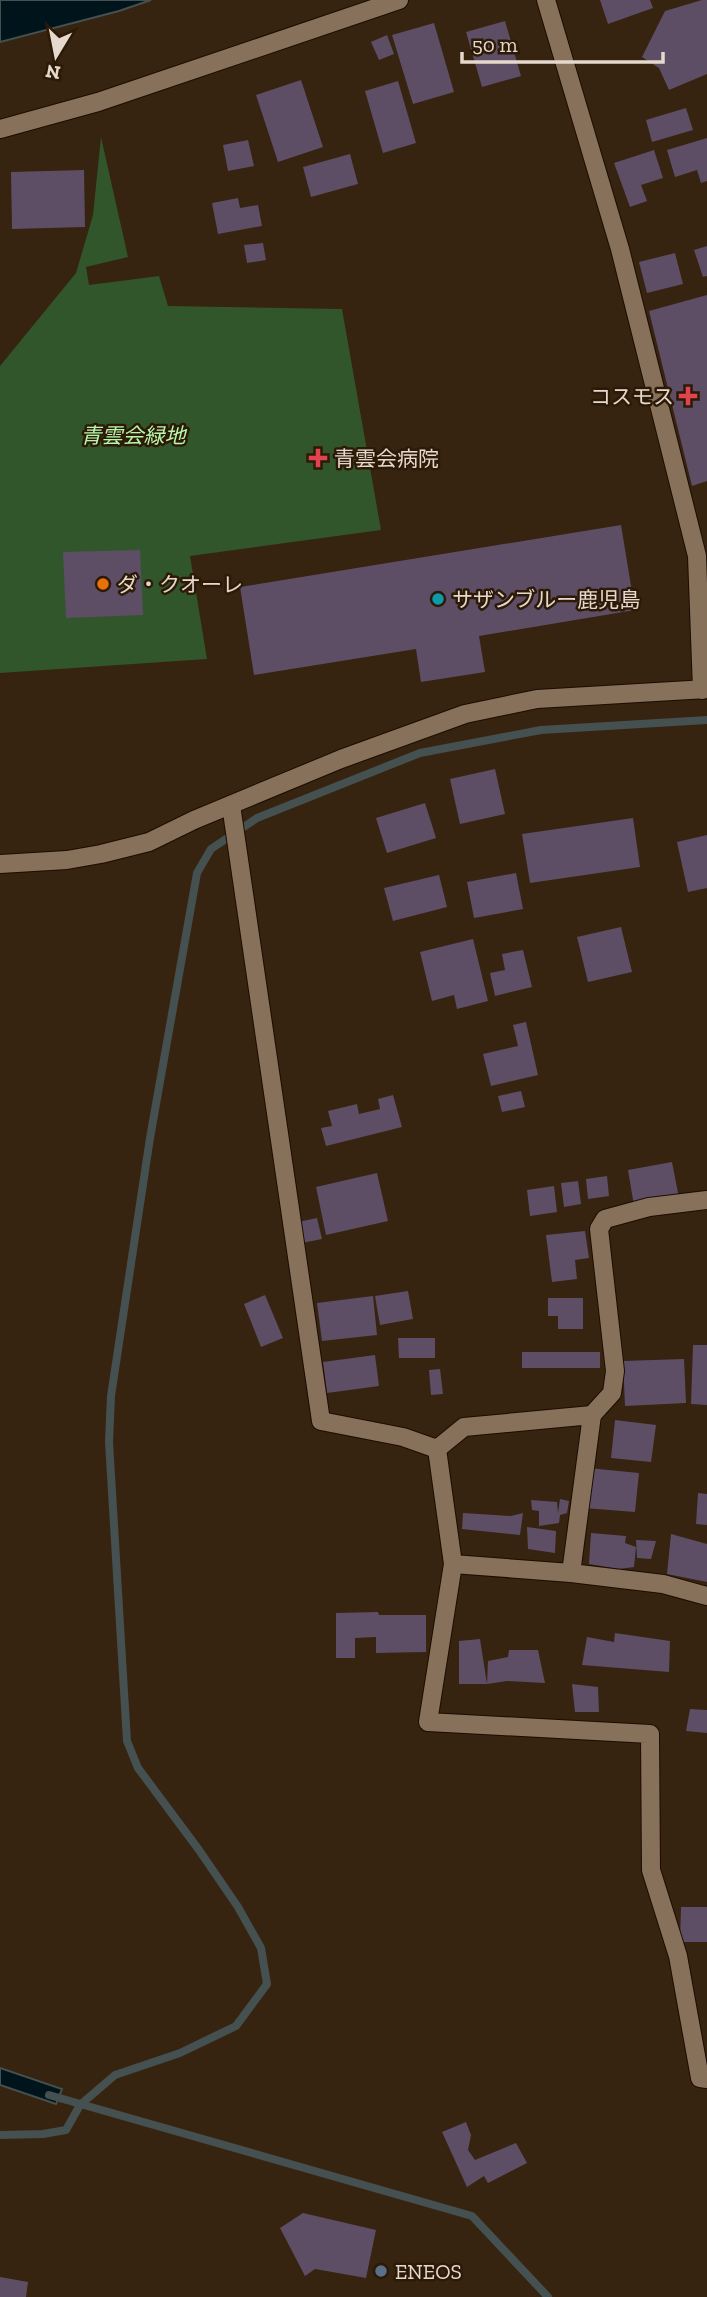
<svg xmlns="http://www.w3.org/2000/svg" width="707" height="2297" viewBox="0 0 707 2297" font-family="'Zilla Slab','Noto Sans JP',serif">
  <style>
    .green { fill: #31562b }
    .water { fill: #00151b; stroke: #455050; stroke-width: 2 }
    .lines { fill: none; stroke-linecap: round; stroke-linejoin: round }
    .stream { stroke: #455050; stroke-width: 8 }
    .building { fill: #5d4e66 }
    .minor-casing { stroke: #1d0c00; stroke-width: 20 }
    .minor { stroke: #87715b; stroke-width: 18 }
    .health-dot { fill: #e0444e; stroke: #2c1a06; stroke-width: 2.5 }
    .food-dot { fill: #e8710a; stroke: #2c1a06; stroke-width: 2.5 }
    .culture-dot { fill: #0f9aa8; stroke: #2c1a06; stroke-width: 2.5 }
    .service-dot { fill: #5c6f8a; stroke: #2c1a06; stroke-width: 2.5 }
    .labels { text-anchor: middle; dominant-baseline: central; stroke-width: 5; stroke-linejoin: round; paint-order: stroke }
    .poi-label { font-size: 21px; fill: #e5d9cd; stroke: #2c1a06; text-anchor: start }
    .park-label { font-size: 21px; font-style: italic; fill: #b6f7ac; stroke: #2c1a06 }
  </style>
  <rect width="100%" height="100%" fill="#362310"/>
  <polygon class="green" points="101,137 128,257 86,267 89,285 159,276 168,306 342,309 381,530 190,556 207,659 0,673 0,366 76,273 93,215"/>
  <g class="water">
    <polygon points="0,0 151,0 119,11 0,42"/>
    <polygon points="0,2068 62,2089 56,2104 0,2085"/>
  </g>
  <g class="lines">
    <g class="stream">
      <polyline points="49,2095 472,2216 548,2297"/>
      <polyline points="0,2135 43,2134 66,2130 80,2105 115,2075 180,2053 236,2026 267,1984 261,1948 238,1907 199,1850 138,1768 127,1741 109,1442 111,1396 150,1138 197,873 211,849 257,818 420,753 541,730 707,720"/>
    </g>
  </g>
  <g class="building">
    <polygon points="600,0 650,0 653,8 608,24"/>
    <polygon points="702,0 707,0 707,74 669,90 659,68 642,57 665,11"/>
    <polygon points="505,21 521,76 482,87 466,32"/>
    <polygon points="434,23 454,92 413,104 392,35"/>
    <polygon points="387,35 394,54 379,60 371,42"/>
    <polygon points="301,80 323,147 278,162 256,95"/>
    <polygon points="398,81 416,143 383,153 365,91"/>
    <polygon points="686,108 693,130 652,142 646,120"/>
    <polygon points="707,138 707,181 701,183 697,170 675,177 667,150"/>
    <polygon points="248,140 254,166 228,171 223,145"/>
    <polygon points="654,150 663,178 641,185 647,201 630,207 614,163"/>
    <polygon points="350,154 358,184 311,197 303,167"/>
    <polygon points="84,170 85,227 12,229 11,172"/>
    <polygon points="238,198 240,208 258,205 262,226 218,234 212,203"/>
    <polygon points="263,243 266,260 247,263 244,245"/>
    <polygon points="707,246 707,276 703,277 694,250"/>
    <polygon points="675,253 683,284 647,293 639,262"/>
    <polygon points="707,295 707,481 692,486 649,311"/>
    <polygon points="621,525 635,610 479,636 485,672 421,682 416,649 254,675 240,587"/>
    <polygon points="140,550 143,615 66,618 63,552"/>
    <polygon points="495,769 505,814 460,824 450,779"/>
    <polygon points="425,803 436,838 387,853 376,818"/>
    <polygon points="633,818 640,867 530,883 522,834"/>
    <polygon points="707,835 707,888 688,892 677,842"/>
    <polygon points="516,873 523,909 474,918 467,882"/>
    <polygon points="439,875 447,907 393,921 384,888"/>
    <polygon points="621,927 632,972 588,982 577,937"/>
    <polygon points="473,939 488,1001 457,1009 454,995 432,1001 420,952"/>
    <polygon points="523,950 532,987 495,996 490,973 505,970 502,954"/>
    <polygon points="526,1022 538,1075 491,1086 483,1054 518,1046 513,1025"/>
    <polygon points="521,1091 525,1107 502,1112 498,1096"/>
    <polygon points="393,1095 402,1127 326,1146 321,1128 332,1126 328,1111 357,1104 359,1114 380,1109 378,1099"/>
    <polygon points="672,1162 679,1198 634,1206 628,1170"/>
    <polygon points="377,1173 388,1221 326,1235 316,1187"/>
    <polygon points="607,1176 609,1196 588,1199 586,1179"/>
    <polygon points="578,1181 581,1204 564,1207 561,1183"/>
    <polygon points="554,1186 557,1212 530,1216 527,1190"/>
    <polygon points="317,1218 322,1239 302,1243 298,1222"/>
    <polygon points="585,1231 589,1258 575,1260 577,1279 552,1282 546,1235"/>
    <polygon points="408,1291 413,1319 380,1325 375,1296"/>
    <polygon points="265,1295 283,1338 261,1347 244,1304"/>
    <polygon points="373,1296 377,1335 322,1341 317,1303"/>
    <polygon points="548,1298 583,1298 583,1329 558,1329 558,1316 548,1316"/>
    <polygon points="398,1338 435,1338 435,1358 399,1358"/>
    <polygon points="693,1345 707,1345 707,1405 691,1404"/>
    <rect x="522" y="1352" width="78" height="16"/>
    <polygon points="375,1355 379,1386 327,1393 323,1362"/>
    <polygon points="684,1359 686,1403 625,1406 623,1361"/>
    <polygon points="440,1369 443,1394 431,1395 429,1370"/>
    <polygon points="615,1420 656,1425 651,1462 611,1458"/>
    <polygon points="588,1468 639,1473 635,1512 584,1508"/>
    <polygon points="698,1493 707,1494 707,1525 696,1524"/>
    <polygon points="560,1499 569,1501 567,1513 560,1515 559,1523 539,1526 539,1511 532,1510 531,1500 557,1502 558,1513"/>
    <polygon points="463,1513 511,1516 523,1513 520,1535 462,1529"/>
    <polygon points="527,1527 556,1531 555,1553 528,1549"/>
    <polygon points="591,1533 626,1536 625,1543 636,1547 634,1567 619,1569 589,1564"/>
    <polygon points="671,1534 707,1544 707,1582 667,1574"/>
    <polygon points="636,1540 656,1541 651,1559 637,1558"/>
    <polygon points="378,1612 379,1615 426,1615 426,1652 376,1653 376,1637 355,1638 355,1658 336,1658 336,1613"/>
    <polygon points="615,1633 670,1641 669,1672 582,1665 587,1637 614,1642"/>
    <polygon points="480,1639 487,1684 459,1684 459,1641"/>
    <polygon points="509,1650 538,1650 545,1683 507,1681 487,1684 488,1661 508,1657"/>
    <polygon points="572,1684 598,1687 599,1712 575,1712"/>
    <polygon points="690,1709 707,1710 707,1733 686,1731"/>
    <polygon points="681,1907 707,1907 707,1942 680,1942"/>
    <polygon points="466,2122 471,2135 468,2150 475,2160 516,2143 527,2163 488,2183 484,2176 467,2187 442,2132"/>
    <polygon points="303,2213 376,2230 366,2278 315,2269 305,2276 280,2228"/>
    <polygon points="0,2277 28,2282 26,2297 0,2297"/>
  </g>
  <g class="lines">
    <defs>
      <g id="minor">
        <polyline points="546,0 620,249 697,556 702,690"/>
        <polyline points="0,129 98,102 399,0"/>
        <polyline points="231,805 321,1421 403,1437 437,1449 464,1427 592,1415 571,1573 663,1584 707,1596"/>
        <polyline points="0,864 67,860 101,854 149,842 194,820 341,759 465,714 537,699 707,689"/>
        <polyline points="592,1415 612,1393 615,1371 599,1229 605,1219 649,1207 707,1200"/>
        <polyline points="437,1449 453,1564 571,1573"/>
        <polyline points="453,1564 428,1722 650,1734 651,1870 678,1956 700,2078 707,2079"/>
      </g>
    </defs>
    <use href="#minor" class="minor-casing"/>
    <use href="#minor" class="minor"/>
  </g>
  <g class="health-dot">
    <path d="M684.5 385.5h7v7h7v7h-7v7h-7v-7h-7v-7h7z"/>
    <path d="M314.5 447.5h7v7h7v7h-7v7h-7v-7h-7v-7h7z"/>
  </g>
  <circle class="food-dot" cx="103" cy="584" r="7"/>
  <circle class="culture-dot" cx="438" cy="599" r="7"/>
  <circle class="service-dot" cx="381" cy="2271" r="7"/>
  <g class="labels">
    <g class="poi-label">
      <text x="674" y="396" text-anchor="end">コスモス</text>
      <text x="334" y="458">青雲会病院</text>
      <text x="117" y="584">ダ・クオーレ</text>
      <text x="452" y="599">サザンブルー鹿児島</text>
      <text x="395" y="2271">ENEOS</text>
    </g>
    <g class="park-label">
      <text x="133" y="435">青雲会緑地</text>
    </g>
  </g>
  <g transform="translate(56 56) rotate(190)" stroke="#2c1a06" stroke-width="5" paint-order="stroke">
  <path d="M0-5L12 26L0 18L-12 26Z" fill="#e5d9cd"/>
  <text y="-10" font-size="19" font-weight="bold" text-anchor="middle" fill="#e5d9cd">N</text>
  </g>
  <path d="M462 52v10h201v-10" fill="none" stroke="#e5d9cd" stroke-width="3.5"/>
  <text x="472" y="52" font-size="21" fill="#e5d9cd" stroke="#2c1a06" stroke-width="5" paint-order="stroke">50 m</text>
</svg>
